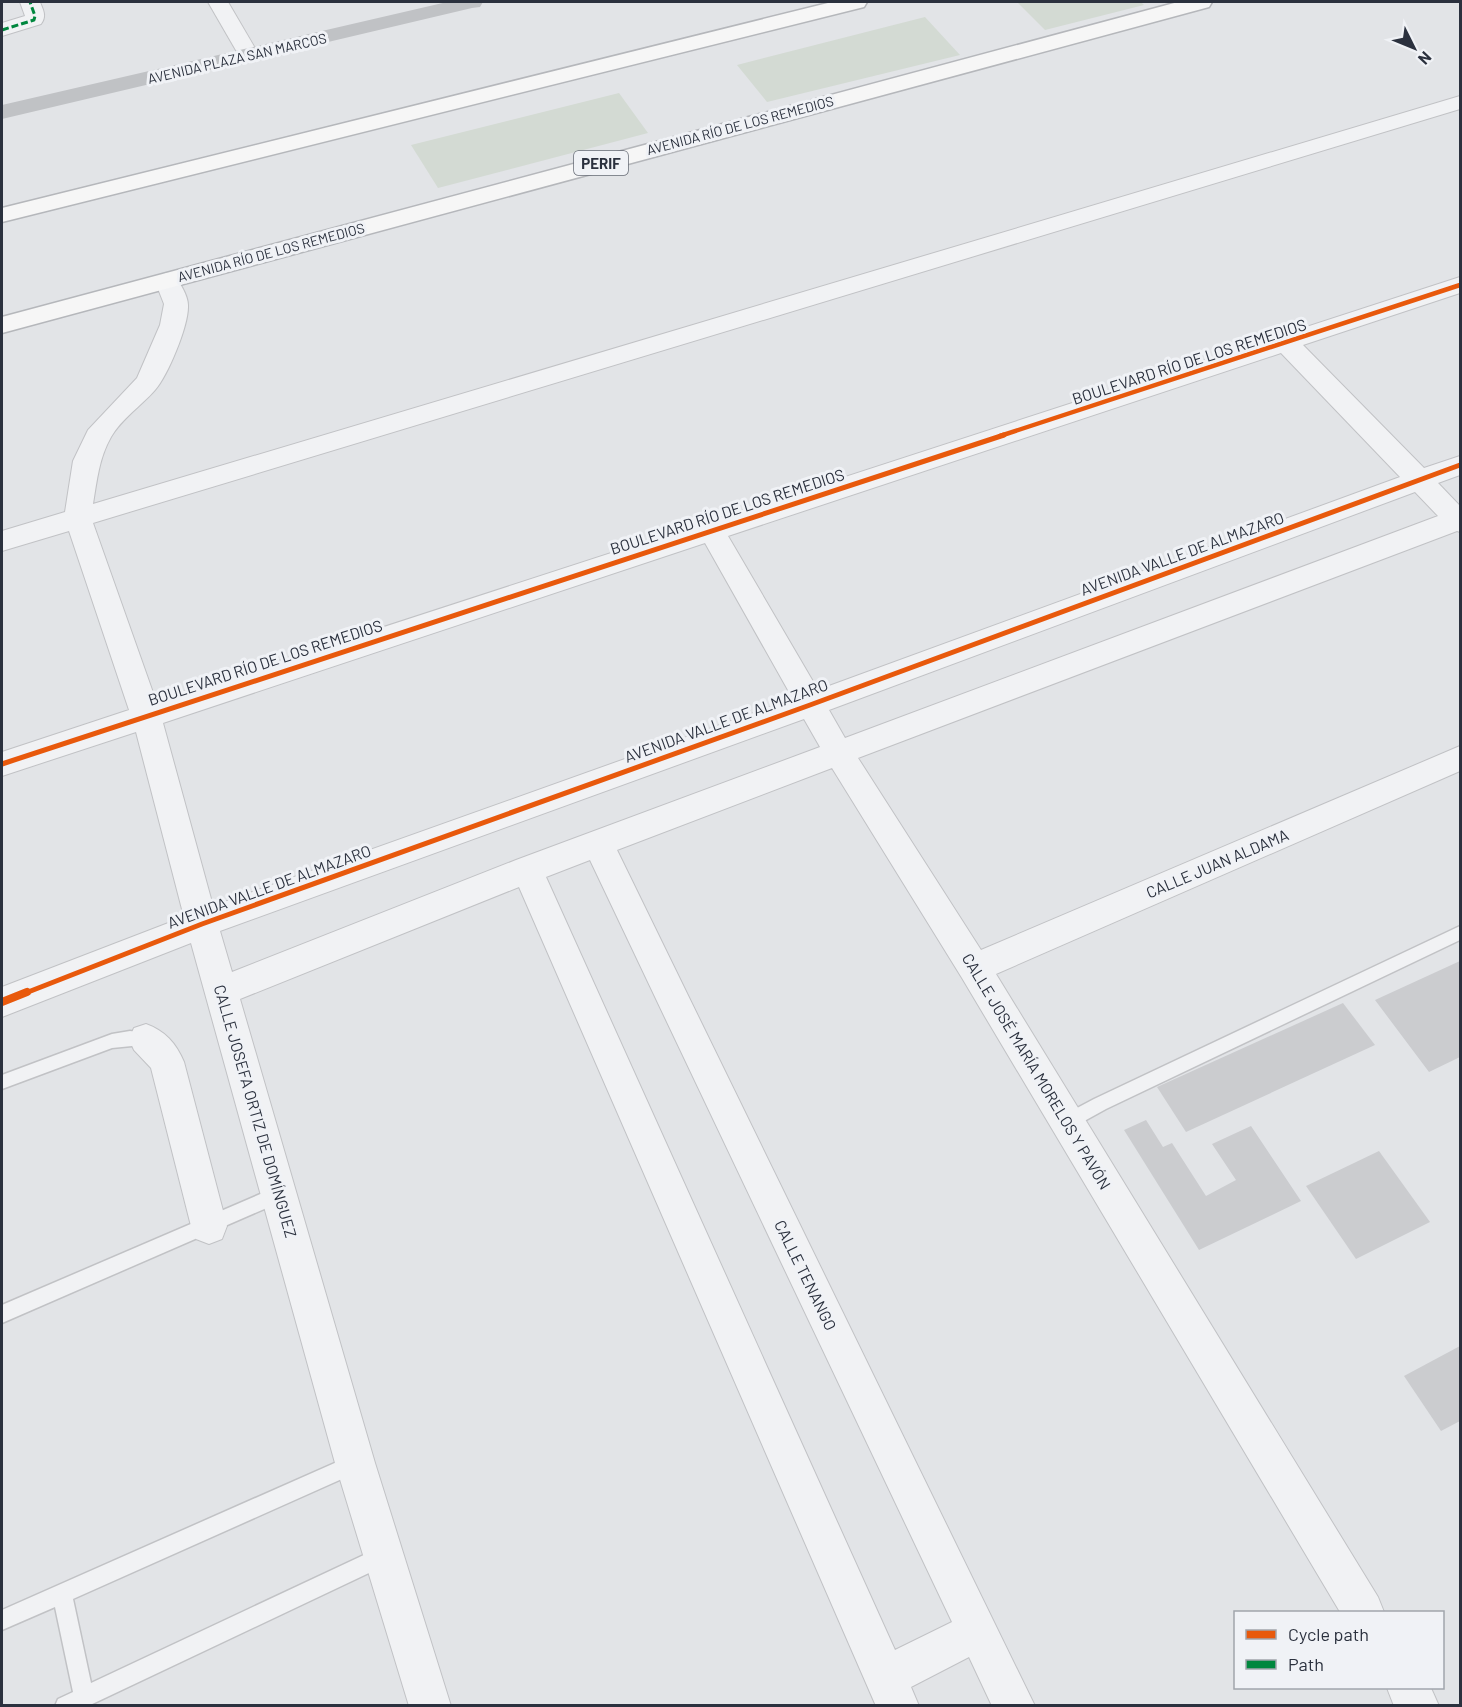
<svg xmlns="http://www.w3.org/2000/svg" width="1462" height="1707" viewBox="0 0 1462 1707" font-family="Barlow,sans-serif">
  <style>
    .green { fill: #d3dad3 }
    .building { fill: #cbcccf }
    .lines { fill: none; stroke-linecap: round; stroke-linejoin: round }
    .lane-casing { stroke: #c1c2c5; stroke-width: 3 }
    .street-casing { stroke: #c1c2c5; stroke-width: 2 }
    .highway-casing { stroke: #b5b7bb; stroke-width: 3 }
    .lane { fill: #f1f2f4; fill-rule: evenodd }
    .street { fill: #f1f2f4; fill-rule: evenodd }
    .secondary { fill: #c0c2c5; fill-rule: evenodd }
    .highway { fill: #f6f6f6; fill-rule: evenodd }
    .quiet { stroke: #00873e; stroke-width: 3; stroke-dasharray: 7 3; stroke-linecap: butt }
    .cycleway-far2-casing { stroke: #f0f2f6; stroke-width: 8 }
    .cycleway-far1-casing { stroke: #f0f2f6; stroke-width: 9 }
    .cycleway-casing { stroke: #f0f2f6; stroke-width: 11 }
    .cycleway-far2 { stroke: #e8590c; stroke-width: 4.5 }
    .cycleway-far1 { stroke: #e8590c; stroke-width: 5 }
    .cycleway { stroke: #e8590c; stroke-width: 8 }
    .labels { text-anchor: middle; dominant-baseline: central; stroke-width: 6; stroke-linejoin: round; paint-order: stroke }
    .far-street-label { font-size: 14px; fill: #2b313e; stroke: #f0f2f6 }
    .shield { fill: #f0f2f6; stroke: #666b75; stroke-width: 1.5 }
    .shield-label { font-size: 15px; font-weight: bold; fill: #2b313e }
    .street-label { font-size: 16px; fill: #2b313e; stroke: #f0f2f6 }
  </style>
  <rect width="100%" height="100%" fill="#e2e4e7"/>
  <g class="green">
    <polygon points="1017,2 1141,2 1144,5 1045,30"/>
    <polygon points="925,17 960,55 767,102 737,65"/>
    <polygon points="619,93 648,133 438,188 411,145"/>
  </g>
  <g class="building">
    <polygon points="1460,961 1460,1057 1429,1072 1375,1000"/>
    <polygon points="1343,1003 1375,1045 1186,1132 1157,1087"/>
    <polygon points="1146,1120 1163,1147 1172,1143 1206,1196 1236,1180 1212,1144 1251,1126 1301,1201 1199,1250 1124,1130"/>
    <polygon points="1379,1151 1430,1222 1356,1259 1306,1186"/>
    <polygon points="1460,1346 1460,1421 1441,1431 1404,1376"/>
  </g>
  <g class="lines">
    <defs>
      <g id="lane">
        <polygon points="1460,926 1460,940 1106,1109 1068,1130 1062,1128 1060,1122 1062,1116 1094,1099"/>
        <polygon points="130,1031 152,1034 154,1039 152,1044 112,1048 2,1089 2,1075 112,1034"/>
        <polygon points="279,1186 285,1188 288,1194 285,1200 2,1323 2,1305"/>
        <polygon points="355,1454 362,1456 364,1463 362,1470 73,1599 91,1683 383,1546 390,1549 393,1556 390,1563 88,1706 55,1706 58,1699 73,1692 55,1607 2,1630 2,1610"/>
      </g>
      <g id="street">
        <path d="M20,2H40C43,10 47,16 41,24L2,36V23L25,16Z"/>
        <polygon points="208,2 228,2 259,55 255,59 248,61 241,59"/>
        <path d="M1460,96V109L93,523L156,701L1460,277V293L1303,345L1424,468L1460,456V475L1438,483L1460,506V532L1457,531L858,758L981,950L1460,746V771L996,974L1378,1597L1384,1612H1340L962,978L832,768L617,850L1035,1706H992L969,1657L911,1687L919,1706H876L519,887L240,999L375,1463L451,1706H409L335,1463L191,943L2,1017V987L184,917L136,732L2,776V752L129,710L69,531L2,551V531L65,512L73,461L88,430L137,378L160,325L164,304L155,281L159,276L167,273L175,276C180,283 188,296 188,305C189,325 168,375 155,390C141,406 121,419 111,437C99,458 97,480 93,504ZM1281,353L1400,477L818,690L728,536ZM1415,492L1438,516L845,738L829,710ZM705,543L793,699L213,906L163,723ZM804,719L820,747L516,860L232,972L220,931ZM590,860L952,1622L895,1650L546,877Z"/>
        <path d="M146,1024C165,1031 176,1043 184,1062L227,1226L222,1239L209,1244L196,1239L191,1226L151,1068L134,1050L129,1039L134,1028Z"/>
        <polygon points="1387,1688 1431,1688 1439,1706 1394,1706"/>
      </g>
      <g id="highway">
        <polygon points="832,2 867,2 864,7 2,222 2,208"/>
        <polygon points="1178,2 1212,2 1209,7 2,333 2,317"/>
      </g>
    </defs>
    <use href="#lane" class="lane-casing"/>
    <use href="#street" class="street-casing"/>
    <use href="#highway" class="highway-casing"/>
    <use href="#lane" class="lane"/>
    <use href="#street" class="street"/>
    <polygon class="secondary" points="447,2 483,2 480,7 472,8 2,119 2,105"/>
    <use href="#highway" class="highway"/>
    <polyline class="quiet" points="2,30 34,20 35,16 30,2"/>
    <defs>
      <polyline id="cycleway-far2" points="1000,436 1460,285"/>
      <g id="cycleway-far1">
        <polyline points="2,764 1004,435"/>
        <polyline points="23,994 202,924 810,705 1460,465"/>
      </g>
      <polyline id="cycleway" points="2,1002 27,992"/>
    </defs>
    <use href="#cycleway-far2" class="cycleway-far2-casing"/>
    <use href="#cycleway-far1" class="cycleway-far1-casing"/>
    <use href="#cycleway" class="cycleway-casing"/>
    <use href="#cycleway-far2" class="cycleway-far2"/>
    <use href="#cycleway-far1" class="cycleway-far1"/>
    <use href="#cycleway" class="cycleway"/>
  </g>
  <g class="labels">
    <g class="far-street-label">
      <text transform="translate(237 58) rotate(-13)">AVENIDA PLAZA SAN MARCOS</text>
      <text transform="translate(740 125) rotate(-15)">AVENIDA RÍO DE LOS REMEDIOS</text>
      <text transform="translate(271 252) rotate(-15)">AVENIDA RÍO DE LOS REMEDIOS</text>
    </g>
    <rect class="shield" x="574" y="151" width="54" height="24" rx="4.5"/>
    <g class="shield-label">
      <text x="601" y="163">PERIF</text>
    </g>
    <g class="street-label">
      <text transform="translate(1189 361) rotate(-18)">BOULEVARD RÍO DE LOS REMEDIOS</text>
      <text transform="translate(727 511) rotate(-18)">BOULEVARD RÍO DE LOS REMEDIOS</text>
      <text transform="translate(1182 553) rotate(-20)">AVENIDA VALLE DE ALMAZARO</text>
      <text transform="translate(265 662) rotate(-18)">BOULEVARD RÍO DE LOS REMEDIOS</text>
      <text transform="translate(726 720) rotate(-20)">AVENIDA VALLE DE ALMAZARO</text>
      <text transform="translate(1217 863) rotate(-23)">CALLE JUAN ALDAMA</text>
      <text transform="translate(269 886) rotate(-20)">AVENIDA VALLE DE ALMAZARO</text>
      <text transform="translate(1037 1071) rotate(59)">CALLE JOSÉ MARÍA MORELOS Y PAVÓN</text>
      <text transform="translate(256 1111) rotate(74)">CALLE JOSEFA ORTIZ DE DOMÍNGUEZ</text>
      <text transform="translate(806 1275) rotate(64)">CALLE TENANGO</text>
    </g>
  </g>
  <rect width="1462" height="1707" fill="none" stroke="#2b313e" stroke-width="6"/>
  <rect x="1234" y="1611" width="210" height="78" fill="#f0f2f6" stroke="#a1a5ac" stroke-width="1.5"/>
  <rect x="1246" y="1630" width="30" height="9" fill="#e8590c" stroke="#a1a5ac" stroke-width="1.5"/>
  <text x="1288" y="1641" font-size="18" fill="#2b313e">Cycle path</text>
  <rect x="1246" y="1660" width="30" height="9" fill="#00873e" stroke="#a1a5ac" stroke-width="1.5"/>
  <text x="1288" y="1671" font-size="18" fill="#2b313e">Path</text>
  <g transform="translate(1414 48) rotate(133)" stroke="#f0f2f6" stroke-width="4.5" paint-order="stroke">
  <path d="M0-4.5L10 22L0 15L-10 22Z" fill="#2b313e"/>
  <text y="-9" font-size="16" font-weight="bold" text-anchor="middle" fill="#2b313e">N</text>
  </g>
</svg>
